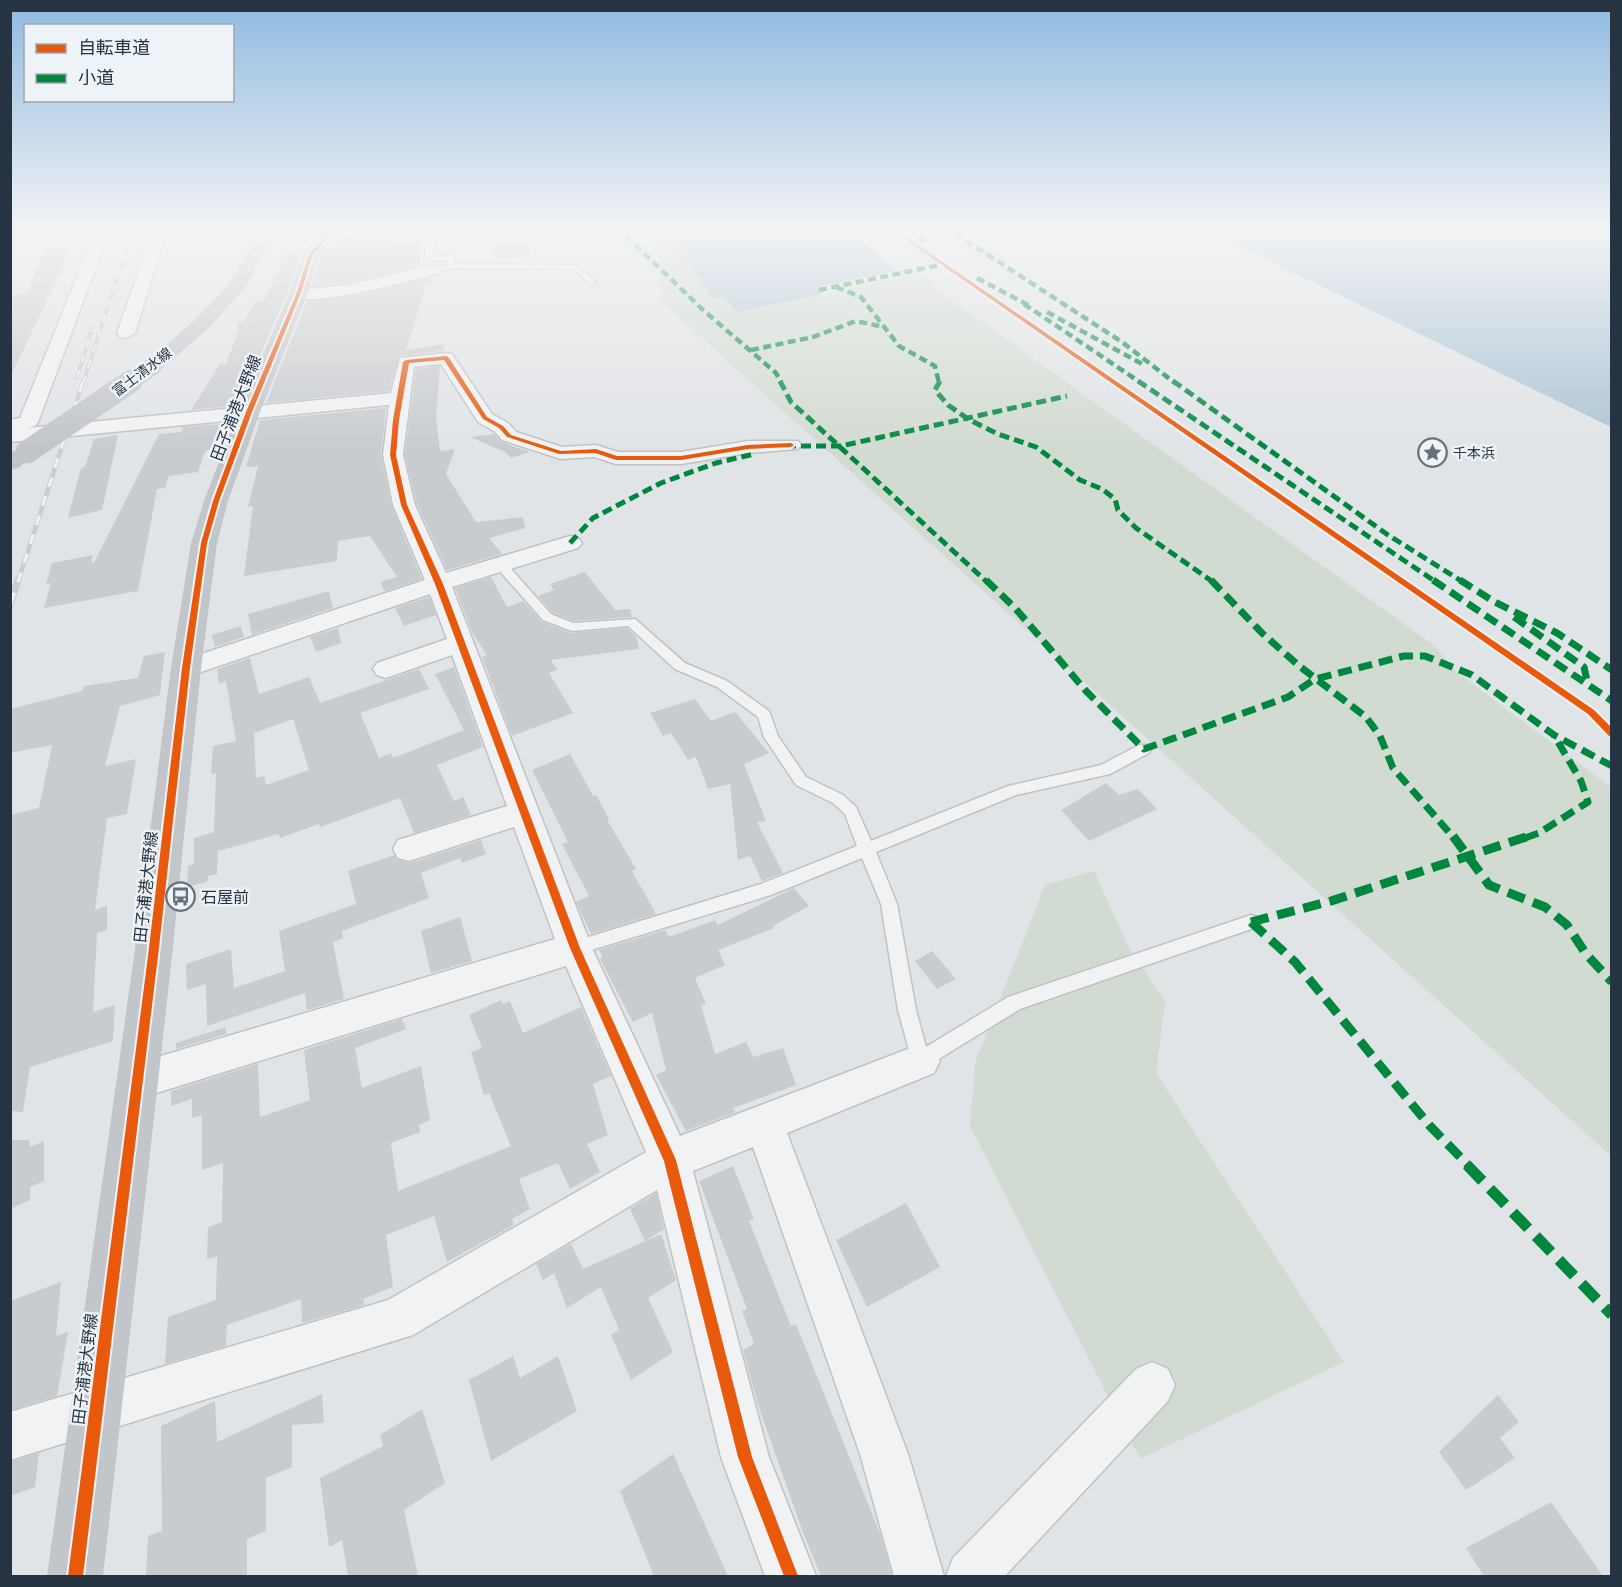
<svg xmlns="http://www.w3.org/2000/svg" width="1622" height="1587" viewBox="0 0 1622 1587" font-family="Arial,'Noto Sans JP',sans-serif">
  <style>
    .green { fill: #d2dbd1 }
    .water { fill: #acc4d5 }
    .building { fill: #c9cccf; fill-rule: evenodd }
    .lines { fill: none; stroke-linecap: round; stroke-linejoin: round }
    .lane-casing { stroke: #bfc2c5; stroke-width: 3 }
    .street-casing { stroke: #bfc2c5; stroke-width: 3 }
    .lane { fill: #f1f2f3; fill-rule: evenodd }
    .street { fill: #f1f2f3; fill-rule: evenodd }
    .secondary { fill: #c2c5c9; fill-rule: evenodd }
    .rail-far2-casing { stroke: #caccce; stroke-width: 4 }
    .rail-far1-casing { stroke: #caccce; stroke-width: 4.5 }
    .rail-casing { stroke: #caccce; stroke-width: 7 }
    .rail-far2 { stroke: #eef3f7; stroke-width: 2; stroke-dasharray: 8; stroke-linecap: butt }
    .rail-far1 { stroke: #eef3f7; stroke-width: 3; stroke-dasharray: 10; stroke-linecap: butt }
    .rail { stroke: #eef3f7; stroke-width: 4.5; stroke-dasharray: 13; stroke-linecap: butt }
    .secondary-bridge-far1 { stroke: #c2c5c9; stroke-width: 18 }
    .secondary-bridge { stroke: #c2c5c9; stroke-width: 23 }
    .quiet-far4 { stroke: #00873e; stroke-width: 4.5; stroke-dasharray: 8 4.5; stroke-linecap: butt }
    .quiet-far3 { stroke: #00873e; stroke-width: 5; stroke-dasharray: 10 5; stroke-linecap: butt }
    .quiet-far2 { stroke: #00873e; stroke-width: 7; stroke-dasharray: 14 7; stroke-linecap: butt }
    .quiet-far1 { stroke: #00873e; stroke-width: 9; stroke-dasharray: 18 9; stroke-linecap: butt }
    .quiet { stroke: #00873e; stroke-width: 11; stroke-dasharray: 22 11; stroke-linecap: butt }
    .cycleway-casing { stroke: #eef3f7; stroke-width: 4 }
    .cycleway { fill: #e8590c; fill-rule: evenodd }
    .labels { text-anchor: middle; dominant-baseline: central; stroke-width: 5; stroke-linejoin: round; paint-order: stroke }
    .far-street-label { font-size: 14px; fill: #263342; stroke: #eef3f7 }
    .far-poi-label { font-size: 14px; fill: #263342; stroke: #eef3f7; text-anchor: start }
    .street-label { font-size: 16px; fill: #263342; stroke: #eef3f7 }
    .poi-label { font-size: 16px; fill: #263342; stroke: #eef3f7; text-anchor: start }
  </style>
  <rect width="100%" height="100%" fill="#e1e4e7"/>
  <g class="green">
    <polygon points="655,227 662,227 714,299 724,297 737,312 916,274 927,277 935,288 1436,647 1454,670 1611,787 1611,1156 661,301"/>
    <polygon points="1094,871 1128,946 1165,1001 1156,1073 1344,1362 1140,1459 970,1126 975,1063 1045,885"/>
  </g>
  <g class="water">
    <polygon points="662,227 848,227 896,271 817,287 823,294 737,312 724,297 714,299"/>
    <polygon points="1200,227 1611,227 1611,427"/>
  </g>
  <g class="building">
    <polygon points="525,228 530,256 496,259 493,231"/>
    <polygon points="421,238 419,266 347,283 312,286 321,256 327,249 335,248 336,245"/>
    <polygon points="72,245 51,292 10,378 10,296 26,294 46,247"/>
    <polygon points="302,251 287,294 238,405 191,410 220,364 226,364 239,330 237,323 244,321 256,301 263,301 272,283 275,282 283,253"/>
    <polygon points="428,278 432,282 421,285 424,292 406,350 444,344 443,351 399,356 389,391 266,403 307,301 361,294"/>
    <polygon points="440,366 436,417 440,451 455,449 446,474 476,522 523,517 525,528 489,538 502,554 447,570 417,504 405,455 416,369"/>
    <polygon points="386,408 381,455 391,505 422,579 385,591 380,582 397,577 370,536 338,541 337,561 244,576 253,506 248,507 258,466 246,467 260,420"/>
    <polygon points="232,423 222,448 210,448 205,452 198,472 169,476 165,488 157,489 138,591 44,608 51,583 46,584 52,563 93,555 91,562 94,563 159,434 181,432 183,427"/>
    <polygon points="494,434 501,442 530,452 511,458 505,452 470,437"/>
    <polygon points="118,435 102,510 68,518 81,468 85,467 94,439"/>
    <polygon points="585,572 615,610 630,609 632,617 573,621 552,612 538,596 554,590 550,584"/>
    <polygon points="491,577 507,607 523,601 542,622 571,633 627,628 636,636 639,649 551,660 557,670 549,673 573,713 512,736 482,657 487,655 472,632 455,588"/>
    <polygon points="329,591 333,608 252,635 248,614"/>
    <polygon points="429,597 436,615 404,626 395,608"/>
    <polygon points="241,626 244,637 215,647 212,635"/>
    <polygon points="338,628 341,643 316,652 310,637"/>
    <polygon points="165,652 160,695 120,706 105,766 136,759 127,814 107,818 95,910 107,906 107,930 97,933 93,1012 115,1005 113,1041 30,1067 23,1112 10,1111 10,815 39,808 52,745 10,753 10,709 82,691 84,686 138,678 144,656"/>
    <path d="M250,658L259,694L309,677L320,703L419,669L429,689L360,713L379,758L391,753L393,758L464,730L435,674L454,667L483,747L437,765L454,801L463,797L471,815L414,833L400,798L320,827L319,824L280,838L279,834L218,851L217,874L208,876L207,882L187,887L188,866L194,864V838L214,832L216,773L211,774L213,746L236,741L226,681L219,684L217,669ZM293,719L309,770L266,785L264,776L256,778L254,733Z"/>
    <polygon points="695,699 711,721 735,712 769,753 744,764 766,821 757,822 783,873 762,881 750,856 738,860 730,784 708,789 696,757 688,760 671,733 663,736 650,713"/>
    <polygon points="570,754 593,796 596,795 609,819 607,820 636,869 632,871 656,914 591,934 576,902 589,896 562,844 568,842 532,770"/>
    <polygon points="1106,783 1119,795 1138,789 1157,809 1089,841 1061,810"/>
    <polygon points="481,840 486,854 462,863 460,858 421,873 429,898 342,931 343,938 333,942 344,999 307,1010 305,993 207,1026 206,984 187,990 186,964 231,949 234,988 285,971 279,931 356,904 348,871 394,855 397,860 410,863"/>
    <polygon points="794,888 809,906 773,926 774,928 718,950 725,965 695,978 706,1004 701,1005 715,1054 746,1042 753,1057 783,1048 796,1085 733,1108 736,1112 686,1131 656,1075 666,1070 652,1013 633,1022 600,959 603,958 599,950 665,930 669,937 715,920 718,925"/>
    <polygon points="460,917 472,961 431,973 421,931"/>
    <polygon points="932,951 956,979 937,989 915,961"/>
    <polygon points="501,1000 503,1004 510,1001 523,1033 581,1007 611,1076 593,1084 608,1135 587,1144 600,1172 570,1189 558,1163 519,1179 530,1209 512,1219 514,1225 447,1262 434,1216 386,1235 393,1287 363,1299 364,1305 302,1323 301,1299 227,1325 226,1346 165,1364 168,1317 216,1300 217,1256 207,1259 208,1227 222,1222 223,1163 202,1170 202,1115 192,1118 192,1099 171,1106 171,1091 258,1064 260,1117 310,1100 304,1050 402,1019 406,1029 355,1048 362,1088 421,1066 430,1120 419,1125 420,1132 391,1143 398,1191 511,1146 489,1093 484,1095 471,1052 482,1048 469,1015"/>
    <polygon points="226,1027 226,1034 176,1049 176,1043"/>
    <polygon points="10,1140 29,1140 30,1147 44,1141 44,1181 30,1187 30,1200 10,1209"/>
    <polygon points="733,1166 754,1219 749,1221 791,1326 796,1324 881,1536 892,1576 821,1576 804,1535 758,1405 743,1350 754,1344 742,1311 747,1309 699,1181"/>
    <polygon points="656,1193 664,1229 645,1241 630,1209"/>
    <polygon points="906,1203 940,1267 867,1307 836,1240"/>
    <polygon points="661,1234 676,1280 648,1298 673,1352 631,1380 611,1335 619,1330 601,1287 567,1308 554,1273 543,1280 536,1264 571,1244 583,1269"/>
    <polygon points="61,1282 56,1336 68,1332 57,1396 10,1410 10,1301"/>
    <polygon points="513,1356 520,1378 558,1356 577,1411 491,1461 469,1380"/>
    <polygon points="322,1394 324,1423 292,1425 292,1467 266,1478 266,1531 247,1539 247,1576 146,1576 148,1536 162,1531 161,1426 215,1401 217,1442"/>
    <polygon points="1498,1395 1519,1422 1500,1438 1515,1458 1466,1490 1439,1452"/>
    <polygon points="422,1409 445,1483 404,1510 418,1576 348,1576 342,1540 329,1547 320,1478 383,1446 380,1435"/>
    <polygon points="39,1453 35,1487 10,1496 10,1462"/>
    <polygon points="673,1454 728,1576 654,1576 620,1491"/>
    <polygon points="1551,1502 1603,1576 1484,1576 1466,1548"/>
  </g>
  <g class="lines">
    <defs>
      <g id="lane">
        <polygon points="305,227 313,227 314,231 333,236 329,238 308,235"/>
        <polygon points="435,227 433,256 453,256 455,264 576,265 597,283 590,285 574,269 454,268 430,272 430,268 449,265 447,260 429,261 425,259 428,228"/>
        <polygon points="500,560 504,561 551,614 573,623 635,619 685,663 727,681 769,711 778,736 806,777 843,795 856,807 871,841 1008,786 1101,765 1139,745 1149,745 1151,749 1149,753 1110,774 1016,795 876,852 897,904 916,1010 926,1047 1008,997 1251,915 1257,917 1259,922 1257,927 1020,1009 921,1070 914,1067 912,1061 898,1010 881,904 862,858 771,895 575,955 569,953 566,948 569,943 761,884 857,846 845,814 833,803 796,785 764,737 758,717 717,687 675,669 628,626 572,631 543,620 496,567 496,561"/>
      </g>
      <g id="street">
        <polygon points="10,227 39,227 32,231 10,233"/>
        <polygon points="97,227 111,227 38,422 35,426 27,428 391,393 400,358 446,353 452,354 492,414 508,423 516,432 562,447 596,445 618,452 681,452 748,441 798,441 801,445 798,449 748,453 681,464 616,464 594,457 561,459 502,440 494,431 478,422 441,364 414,367 403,455 415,505 446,573 570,536 578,538 582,543 578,548 452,587 592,948 680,1136 921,1044 934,1049 940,1061 934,1073 787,1133 908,1454 944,1576 894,1576 860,1454 753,1147 693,1171 769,1457 816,1576 765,1576 721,1457 657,1190 413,1335 10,1460 10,1412 388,1300 646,1152 566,966 137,1099 124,1094 118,1081 124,1068 137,1063 555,939 514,827 409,861 398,858 393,849 398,840 507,806 452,655 386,678 377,675 373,669 377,663 447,639 430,594 195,674 186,677 177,674 173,668 177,662 425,580 393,505 383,455 389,405 10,442 10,420 20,418"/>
        <polygon points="154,227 168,227 135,333 126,338 120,337 117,333"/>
        <polygon points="387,227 450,227 443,231 329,240 322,236 329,232"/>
        <path d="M433,265L441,270L439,273C417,279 302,311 290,295L298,290L347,285Z"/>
        <polygon points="1152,1362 1168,1369 1175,1385 1168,1401 1005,1576 946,1576 953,1558 1136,1369"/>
      </g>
    </defs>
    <use href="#lane" class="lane-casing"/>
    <use href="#street" class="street-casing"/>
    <use href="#lane" class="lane"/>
    <use href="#street" class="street"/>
    <g class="secondary">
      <polygon points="264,227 280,227 242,291 209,328 160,370 146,370 143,366 146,362 195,320 229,284"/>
      <polygon points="327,227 344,227 319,255 307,295 260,412 228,501 217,543 201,668 172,956 103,1576 47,1576 134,956 171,668 191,543 204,501 238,412 289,295 303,254"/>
      <polygon points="27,445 35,447 38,452 18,468 10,470 10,453"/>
    </g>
    <defs>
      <g id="rail-far2">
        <polyline points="77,378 92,329"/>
        <polyline points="83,383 134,227"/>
      </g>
      <polyline id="rail-far1" points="18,582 83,381"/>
      <polyline id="rail" points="10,605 18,580"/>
    </defs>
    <use href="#rail-far2" class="rail-far2-casing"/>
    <use href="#rail-far1" class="rail-far1-casing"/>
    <use href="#rail" class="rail-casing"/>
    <use href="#rail-far2" class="rail-far2"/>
    <use href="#rail-far1" class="rail-far1"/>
    <use href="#rail" class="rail"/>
    <polyline class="secondary-bridge-far1" points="128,383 153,366"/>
    <polyline class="secondary-bridge" points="27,452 131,381"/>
    <g class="quiet-far4">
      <polyline points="617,227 702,309 776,373 781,383"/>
      <polyline points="910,227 927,245"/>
      <polyline points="945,227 1122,342 1175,383"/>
      <polyline points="977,278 1030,306"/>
      <polyline points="836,287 861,297 899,346 935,366 939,383"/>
      <polyline points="819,290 945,264"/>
      <polyline points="1024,304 1141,383"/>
      <polyline points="1047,312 1144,365"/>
      <polyline points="751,350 813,337 856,321 884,327"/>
    </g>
    <g class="quiet-far3">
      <polyline points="780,381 791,402 987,582"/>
      <polyline points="940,381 935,390 948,405 968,419 998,434 1036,447 1080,480 1102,489 1115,499 1118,510 1136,528 1213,582"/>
      <polyline points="1138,381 1436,582"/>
      <polyline points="1173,381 1388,535 1463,582"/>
      <polyline points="786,446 841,446 1067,396"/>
      <polyline points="570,543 593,518 661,483 716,463 754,454"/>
    </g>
    <g class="quiet-far2">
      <polyline points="986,580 1016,609 1086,691 1144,749 1288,697 1315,679 1404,656 1425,656 1472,675 1554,735 1612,766"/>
      <polyline points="1211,580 1262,633 1298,665 1366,717 1380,736 1393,768 1454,838"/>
      <polyline points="1433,580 1612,701"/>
      <polyline points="1460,580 1493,601 1557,633 1612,670"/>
      <polyline points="1514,617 1584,667 1588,685"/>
      <polyline points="1525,838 1539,833 1588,802 1581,781 1554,735"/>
    </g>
    <g class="quiet-far1">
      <polyline points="1453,836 1489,885 1545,907 1567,925 1586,954 1612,982"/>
      <polyline points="1251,922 1295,962 1429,1125 1469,1166"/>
      <polyline points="1251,922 1331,901 1529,836"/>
    </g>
    <polyline class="quiet" points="1467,1165 1612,1315"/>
    <defs>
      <g id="cycleway">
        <polygon points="334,227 338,227 313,254 300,295 252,412 219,501 207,543 190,668 158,956 83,1576 68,1576 148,956 182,668 201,543 213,501 246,412 296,295 309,254"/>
        <polygon points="887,227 892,227 1594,710 1612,728 1612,737 1609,736 1588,714"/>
        <polygon points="446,356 449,358 487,417 503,426 511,435 561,451 596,449 617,456 681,456 748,445 791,443 794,445 791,447 748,449 681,460 616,460 595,453 559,454 507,437 499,428 483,419 444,360 409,363 399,420 396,455 407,505 443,584 580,948 676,1160 752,1457 798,1576 784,1576 738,1457 664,1161 570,948 435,584 401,505 390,455 393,420 403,362 406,360"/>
      </g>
    </defs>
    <use href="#cycleway" class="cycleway-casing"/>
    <use href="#cycleway" class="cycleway"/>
  </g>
  <linearGradient id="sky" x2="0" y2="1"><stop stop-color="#90bae0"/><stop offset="0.51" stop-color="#f2f3f4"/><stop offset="1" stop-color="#f2f3f4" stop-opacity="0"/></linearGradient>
  <rect width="1622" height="449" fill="url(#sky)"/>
  <defs>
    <symbol id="sight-ring" viewBox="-11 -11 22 22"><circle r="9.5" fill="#eef3f7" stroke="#67717c" stroke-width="1.5"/><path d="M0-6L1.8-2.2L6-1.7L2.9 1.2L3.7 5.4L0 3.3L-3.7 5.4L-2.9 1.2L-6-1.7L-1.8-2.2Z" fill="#67717c"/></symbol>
    <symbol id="bus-ring" viewBox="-11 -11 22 22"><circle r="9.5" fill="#eef3f7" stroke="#67717c" stroke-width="1.5"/><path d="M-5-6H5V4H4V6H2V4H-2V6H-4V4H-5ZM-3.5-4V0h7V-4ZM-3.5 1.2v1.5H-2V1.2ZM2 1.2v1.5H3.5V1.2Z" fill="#67717c"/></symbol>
  </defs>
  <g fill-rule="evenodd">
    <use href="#sight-ring" x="1416" y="436" width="33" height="33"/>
    <use href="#bus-ring" x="164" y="880" width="33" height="33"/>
  </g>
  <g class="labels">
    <g class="far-street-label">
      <text transform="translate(142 372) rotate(-37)">富士清水線</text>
    </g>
    <g class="far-poi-label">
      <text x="1453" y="453">千本浜</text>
    </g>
    <g class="street-label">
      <text transform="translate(236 408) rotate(-69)">田子浦港大野線</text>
      <text transform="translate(146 887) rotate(-84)">田子浦港大野線</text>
      <text transform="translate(85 1369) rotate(-83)">田子浦港大野線</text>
    </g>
    <g class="poi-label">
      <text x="201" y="897">石屋前</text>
    </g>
  </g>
  <rect width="1622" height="1587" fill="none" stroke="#263342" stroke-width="24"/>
  <rect x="24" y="24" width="210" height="78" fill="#eef3f7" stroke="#9ea6af" stroke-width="1.5"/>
  <rect x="36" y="44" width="30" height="9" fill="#e8590c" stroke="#9ea6af" stroke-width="1.5"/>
  <text x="78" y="54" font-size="18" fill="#263342">自転車道</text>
  <rect x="36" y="74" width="30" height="9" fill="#00873e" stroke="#9ea6af" stroke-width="1.5"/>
  <text x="78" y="84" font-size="18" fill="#263342">小道</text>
</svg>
